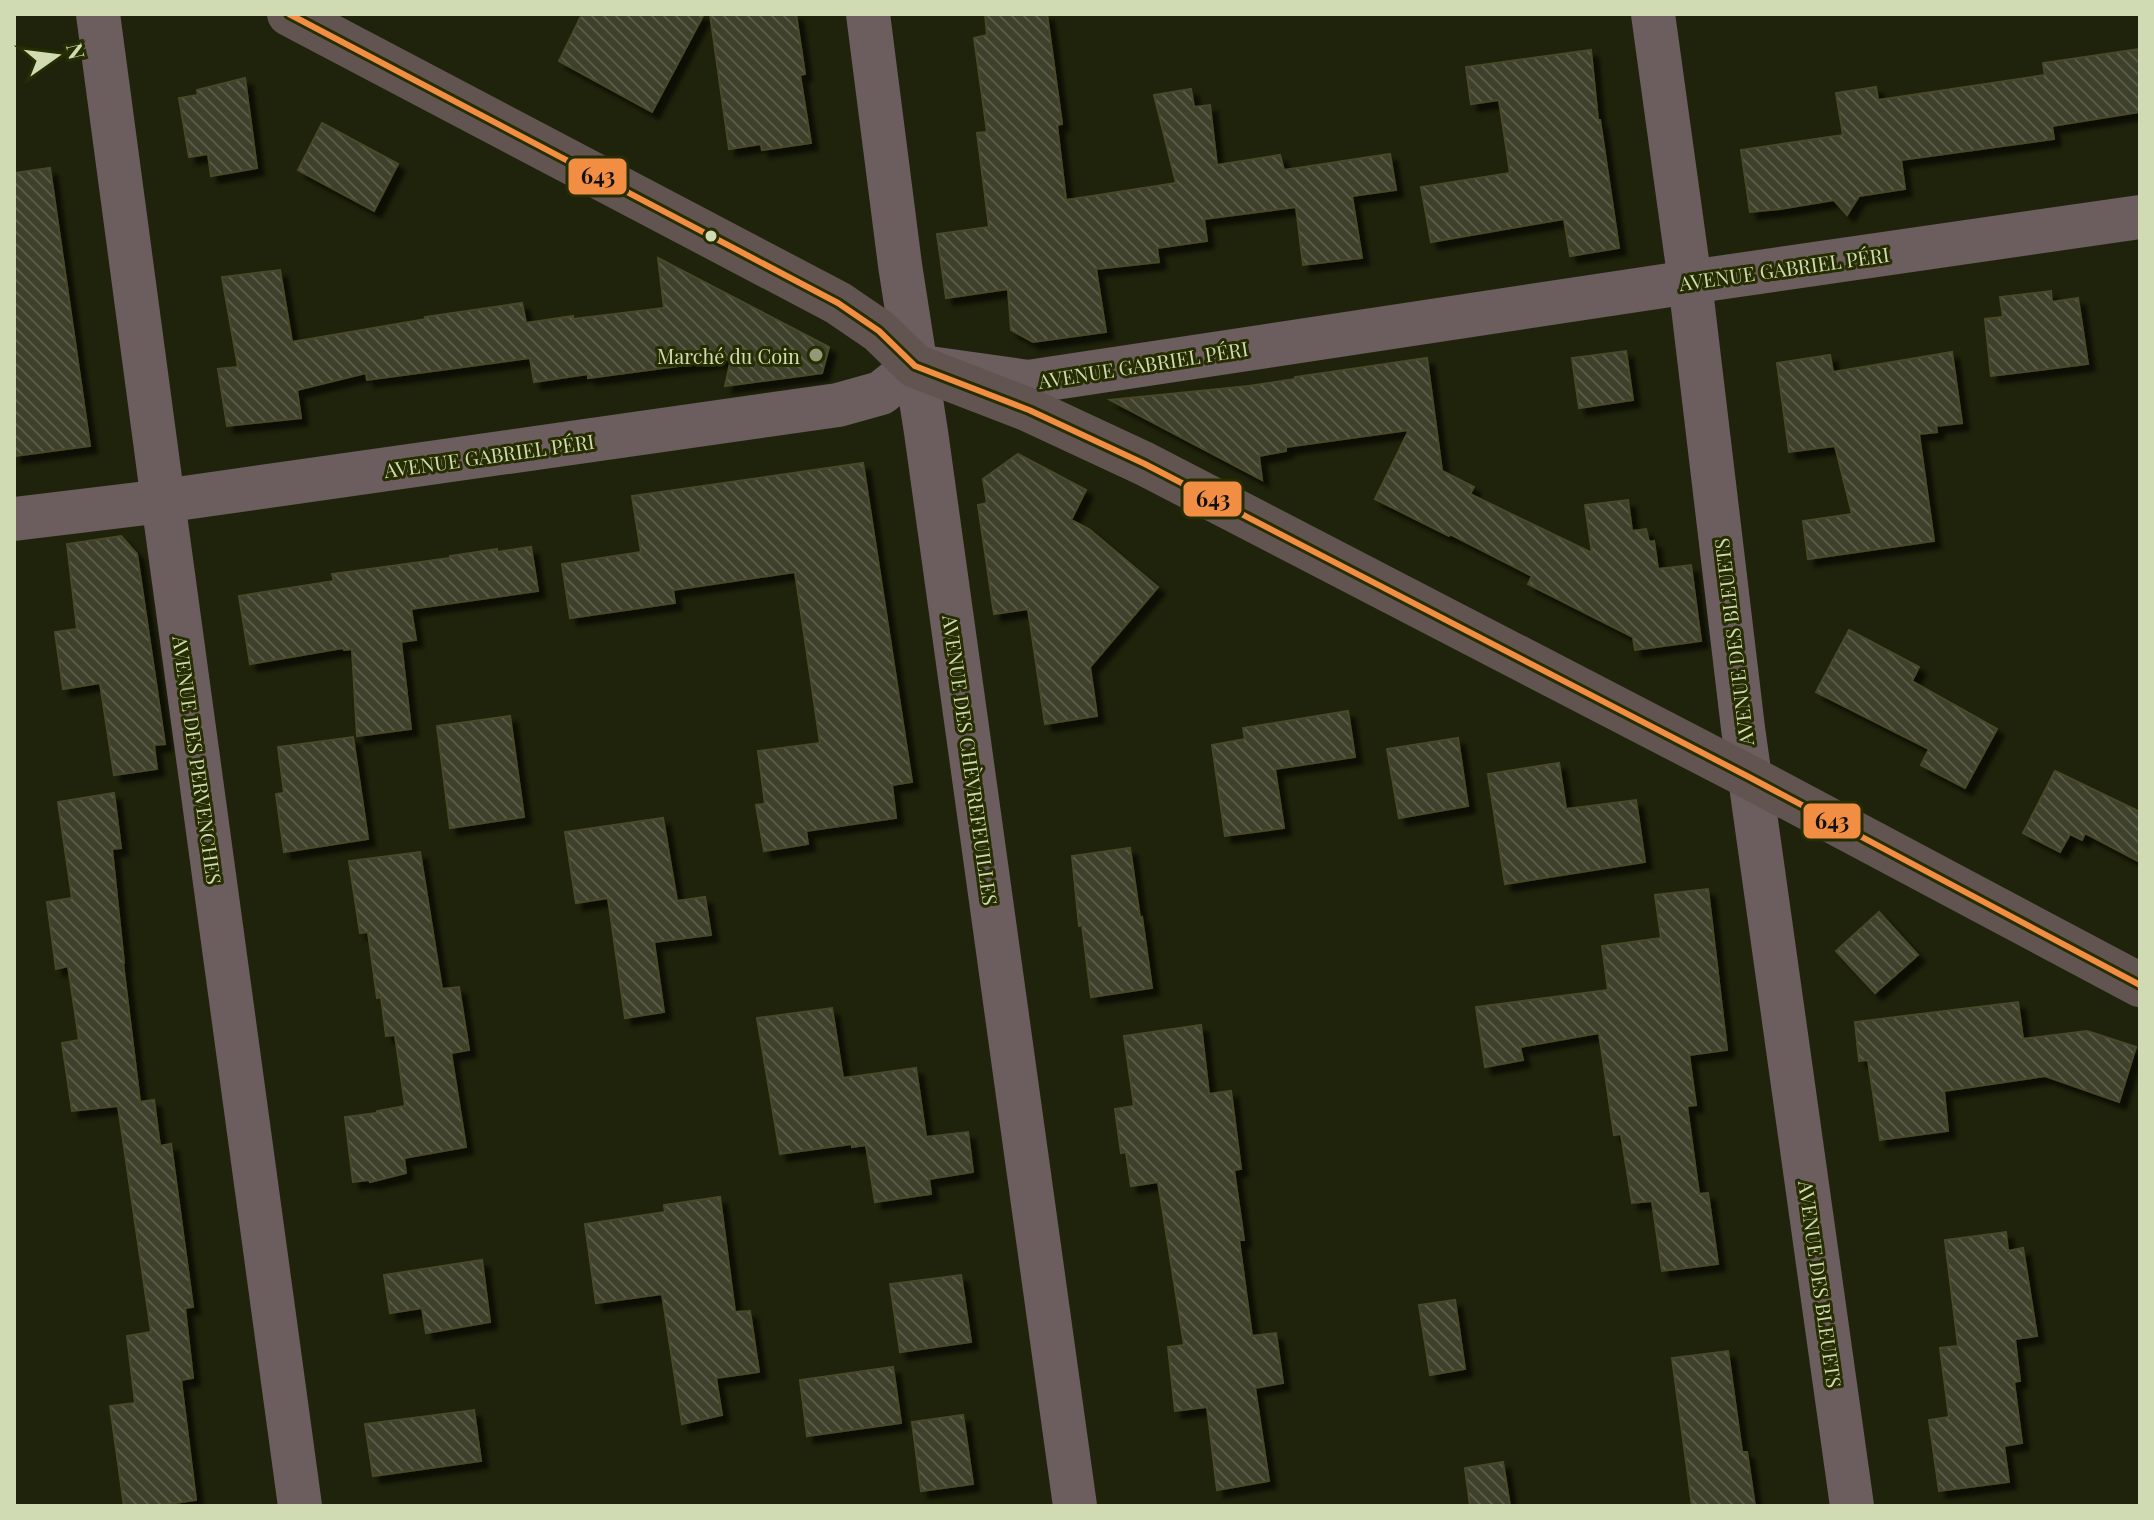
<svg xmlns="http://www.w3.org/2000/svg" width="2154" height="1520" viewBox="0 0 2154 1520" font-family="'Playfair Display',serif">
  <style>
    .building { fill: url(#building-back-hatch); stroke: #49492b; stroke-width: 2; filter: url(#shadow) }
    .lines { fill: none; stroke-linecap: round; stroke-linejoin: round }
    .street { stroke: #6c5d5e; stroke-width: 44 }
    .secondary { stroke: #625551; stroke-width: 44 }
    .bus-1-casing { stroke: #252d01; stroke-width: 12 }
    .bus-1 { stroke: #f28e43; stroke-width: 6 }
    .bus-dot { fill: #d0dab3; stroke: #252d01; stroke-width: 3 }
    .poi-dot { fill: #929a78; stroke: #252d01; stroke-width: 3 }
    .labels { text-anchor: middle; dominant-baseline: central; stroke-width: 6; stroke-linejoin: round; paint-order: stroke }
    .street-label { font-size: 20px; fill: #d0dab3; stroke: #252d01 }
    .poi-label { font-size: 20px; fill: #d0dab3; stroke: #252d01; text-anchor: end }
    .line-badge { stroke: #252d01; stroke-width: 3 }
    .pale-badge-label { font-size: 22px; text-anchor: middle; font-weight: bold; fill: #111 }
  </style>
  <defs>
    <pattern id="building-back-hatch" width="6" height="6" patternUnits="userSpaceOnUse" patternTransform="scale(2)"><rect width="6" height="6" fill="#3e402a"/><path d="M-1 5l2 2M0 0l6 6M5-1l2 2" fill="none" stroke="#595b46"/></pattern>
    <filter id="shadow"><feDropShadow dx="7" dy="7" stdDeviation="2" flood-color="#0009"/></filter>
  </defs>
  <rect width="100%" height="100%" fill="#1f230b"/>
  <g class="building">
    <polygon points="582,14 704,14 652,112 559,61"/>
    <polygon points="710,14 796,14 805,74 800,75 811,143 762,150 761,144 729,149"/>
    <polygon points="985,14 1047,14 1062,124 1057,125 1066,200 1176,183 1154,95 1191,89 1194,107 1210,105 1217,165 1280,155 1284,170 1390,154 1396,190 1352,196 1362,258 1303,265 1296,207 1204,219 1207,241 1157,248 1159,262 1096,269 1106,332 1033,342 1011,330 1008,289 946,298 937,234 989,227 977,133 987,132 974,38 987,35"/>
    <polygon points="2140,49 2140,112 2052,126 2054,139 1901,160 1905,189 1859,196 1847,215 1834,200 1780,209 1750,212 1741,150 1843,135 1836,93 1876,87 1878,100 2045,75 2043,63"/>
    <polygon points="1591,50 1598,120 1600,120 1619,248 1570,256 1564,219 1431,242 1421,187 1510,173 1499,100 1471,104 1466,67"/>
    <polygon points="245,78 257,168 211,176 208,154 189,157 179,98 198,95 197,90"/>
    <polygon points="322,123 398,164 374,211 298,170"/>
    <polygon points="50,168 90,446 14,456 14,173"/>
    <polygon points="658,258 829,347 822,373 725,386 731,359 588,378 588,374 534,382 530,358 367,380 366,373 297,390 301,418 227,426 218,369 238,367 222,277 280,270 292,342 426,319 425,317 522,303 526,323 573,316 573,319 664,308"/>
    <polygon points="2051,291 2052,302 2078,298 2088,364 1991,376 1985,319 2003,317 2000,297"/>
    <polygon points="1626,351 1633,400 1579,408 1572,358"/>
    <polygon points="1952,352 1962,423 1936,426 1937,432 1919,434 1934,541 1808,559 1803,521 1852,514 1835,446 1789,452 1777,363 1830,355 1833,372"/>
    <polygon points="1427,358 1442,471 1474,487 1470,494 1592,553 1585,505 1628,500 1632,531 1646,529 1649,542 1654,541 1658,569 1691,565 1701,641 1635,650 1633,637 1528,584 1532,576 1450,534 1449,536 1375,499 1409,430 1286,447 1286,451 1259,456 1262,480 1110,400 1249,386 1295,379 1295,377"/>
    <polygon points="1018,454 1086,490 1071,520 1089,529 1158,587 1090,667 1097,716 1045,724 1028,609 994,614 978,505 987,503 983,479"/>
    <polygon points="863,463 912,782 892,785 896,818 806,831 808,844 764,851 756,805 765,804 758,751 820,743 795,572 673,590 675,603 570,618 562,564 641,552 632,496"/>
    <polygon points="121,536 137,554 165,744 154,745 157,769 114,775 100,683 63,689 55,632 77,629 67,544"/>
    <polygon points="531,547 538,591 411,609 416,640 401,642 411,729 357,736 352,649 344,650 343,648 250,664 239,596 334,581 332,574 450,558 450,556 497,549 497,552"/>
    <polygon points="1849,630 1919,667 1912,681 1997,729 1965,788 1921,765 1929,749 1816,692"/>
    <polygon points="1348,711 1355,757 1275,769 1284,828 1225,836 1212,745 1245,739 1243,728"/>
    <polygon points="510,716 524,817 450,828 437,726"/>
    <polygon points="353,737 368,839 284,852 276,794 284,793 278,747"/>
    <polygon points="1458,738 1468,806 1399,818 1387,749"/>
    <polygon points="1559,763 1566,809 1636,800 1645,862 1505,884 1488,774"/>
    <polygon points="2055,771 2140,812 2140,862 2085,833 2082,840 2070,834 2060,852 2023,833"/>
    <polygon points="114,793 121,848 112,849 124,963 123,963 140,1102 154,1100 160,1146 171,1144 193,1307 185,1308 193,1378 181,1380 196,1500 155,1506 124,1506 110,1406 135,1403 127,1336 151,1332 118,1106 72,1111 62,1043 79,1040 68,966 56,969 47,902 72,898 58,802"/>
    <polygon points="663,818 677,901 705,897 711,935 654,942 664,1012 625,1018 608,898 576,903 565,832"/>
    <polygon points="1130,848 1140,918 1142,917 1152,988 1091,997 1082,925 1079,926 1072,856"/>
    <polygon points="420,852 442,989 459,987 469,1050 451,1053 466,1147 404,1158 406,1173 370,1182 369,1180 353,1182 345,1117 377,1113 377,1111 405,1106 395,1035 386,1036 381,997 377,998 368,932 360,933 349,861"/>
    <polygon points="1708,889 1727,1050 1689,1055 1696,1105 1687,1106 1699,1194 1708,1193 1718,1264 1662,1271 1652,1201 1632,1203 1621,1134 1614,1135 1599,1033 1520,1047 1523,1060 1485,1067 1476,1007 1608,990 1602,946 1661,938 1655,895"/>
    <polygon points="1879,912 1918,955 1875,993 1836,951"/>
    <polygon points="2018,1002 2023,1039 2087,1031 2136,1047 2119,1102 2045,1076 1944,1091 1948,1131 1880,1140 1868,1060 1859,1061 1855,1022"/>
    <polygon points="832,1008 843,1078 916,1068 926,1137 968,1132 973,1172 929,1179 931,1194 875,1202 866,1145 852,1147 852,1144 780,1154 757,1018"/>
    <polygon points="1201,1025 1209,1094 1231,1091 1241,1169 1234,1170 1244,1240 1239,1240 1252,1336 1276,1333 1283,1383 1255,1388 1269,1481 1217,1490 1207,1407 1175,1411 1168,1347 1184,1345 1158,1182 1131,1186 1126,1152 1121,1153 1115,1109 1134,1106 1124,1036"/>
    <polygon points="720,1197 735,1312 750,1311 759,1372 716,1378 722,1415 682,1424 662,1294 596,1303 585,1224 665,1212 664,1205"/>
    <polygon points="2006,1232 2008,1251 2023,1248 2037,1336 2015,1339 2020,1381 2014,1382 2022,1443 2004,1446 2009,1482 1939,1491 1929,1420 1949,1417 1940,1348 1958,1346 1945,1240"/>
    <polygon points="482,1260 490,1322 426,1333 422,1308 390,1313 384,1275"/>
    <polygon points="961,1275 971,1342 900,1352 890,1284"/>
    <polygon points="1455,1300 1465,1369 1430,1375 1419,1305"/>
    <polygon points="1728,1351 1742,1452 1747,1452 1755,1506 1692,1506 1672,1358"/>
    <polygon points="893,1367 901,1423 807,1436 800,1380"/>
    <polygon points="474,1410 481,1461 373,1476 365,1424"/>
    <polygon points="963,1415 973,1484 921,1491 912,1422"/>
    <polygon points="1503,1462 1510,1506 1470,1506 1465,1468"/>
  </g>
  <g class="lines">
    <g class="street">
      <polyline points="98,14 163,501 300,1506"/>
      <polyline points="868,14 900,265 926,432 1075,1506"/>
      <polyline points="1653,14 1690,282 1743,728 1852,1506"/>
      <polyline points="14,519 163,501 838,405 881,393 915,366 1028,382 1690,282 2140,217"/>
    </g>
    <polyline class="secondary" points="289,14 838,303 879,331 915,366 1029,410 1145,464 1749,777 2140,985"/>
    <defs>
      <polyline id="bus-1" points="289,14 838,303 879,331 915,366 1029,410 1145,464 1749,777 2140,985"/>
    </defs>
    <use href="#bus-1" class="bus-1-casing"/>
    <use href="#bus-1" class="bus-1"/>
  </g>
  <circle class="bus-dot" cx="711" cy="236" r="7"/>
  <circle class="poi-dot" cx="816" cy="355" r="8"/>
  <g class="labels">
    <g class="street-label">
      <text transform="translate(1784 268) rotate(-8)">AVENUE GABRIEL PÉRI</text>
      <text transform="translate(1143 364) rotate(-9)">AVENUE GABRIEL PÉRI</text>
      <text transform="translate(489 455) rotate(-8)">AVENUE GABRIEL PÉRI</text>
      <text transform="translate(1733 642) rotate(-97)">AVENUE DES BLEUETS</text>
      <text transform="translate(198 760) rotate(82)">AVENUE DES PERVENCHES</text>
      <text transform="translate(971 760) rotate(82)">AVENUE DES CHÈVREFEUILLES</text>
      <text transform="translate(1821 1284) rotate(82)">AVENUE DES BLEUETS</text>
    </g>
    <g class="poi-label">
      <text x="800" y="355">Marché du Coin</text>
    </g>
  </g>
  <g class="line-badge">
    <rect x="567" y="157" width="61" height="39" rx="8" fill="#f28e43"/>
    <rect x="1182" y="480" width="61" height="38" rx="8" fill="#f28e43"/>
    <rect x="1802" y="802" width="60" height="38" rx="8" fill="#f28e43"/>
  </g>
  <g class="pale-badge-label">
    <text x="598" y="184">643</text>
    <text x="1213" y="507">643</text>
    <text x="1832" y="829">643</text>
  </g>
  <rect width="2154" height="1520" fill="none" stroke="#d0dab3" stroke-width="32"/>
  <g transform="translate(56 56) rotate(76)" stroke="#252d01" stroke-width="6" paint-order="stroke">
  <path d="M0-6L14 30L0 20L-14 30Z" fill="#d0dab3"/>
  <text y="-12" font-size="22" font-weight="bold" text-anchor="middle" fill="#d0dab3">N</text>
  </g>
</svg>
